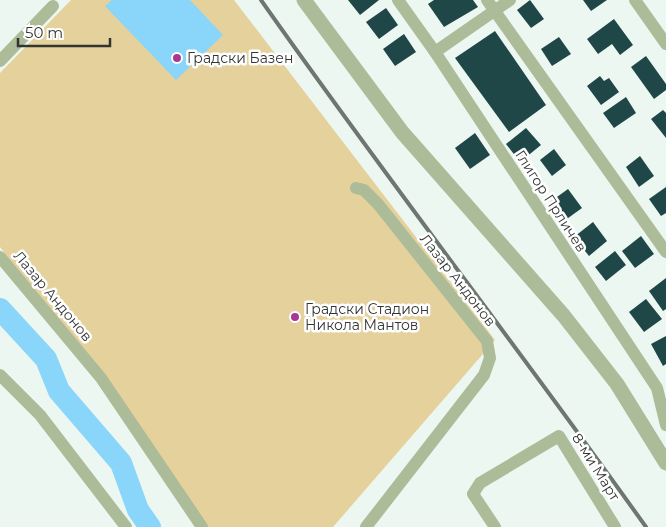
<svg xmlns="http://www.w3.org/2000/svg" width="666" height="527" viewBox="0 0 666 527" font-family="Montserrat,sans-serif">
  <style>
    .green { fill: #e4d19b }
    .water { fill: #8ad5fa }
    .lines { fill: none; stroke-linecap: round; stroke-linejoin: round }
    .river { stroke: #8ad5fa; stroke-width: 22 }
    .building { fill: #1f4747 }
    .minor { stroke: #acbb98; stroke-width: 12 }
    .tertiary { stroke: #acbb98; stroke-width: 15 }
    .rail { stroke: #6f7571; stroke-width: 4 }
    .poi-dot { fill: #a83895; stroke: #fff; stroke-width: 2 }
    .labels { text-anchor: middle; dominant-baseline: central; stroke-width: 5; stroke-linejoin: round; paint-order: stroke }
    .poi-label { font-size: 14px; fill: #323633; stroke: #fff; text-anchor: start }
    .street-label { font-size: 14px; fill: #323633; stroke: #fff }
  </style>
  <rect width="100%" height="100%" fill="#edf7f1"/>
  <polygon class="green" points="71,0 234,0 495,340 333,527 208,527 0,247 0,73"/>
  <polygon class="water" points="112,0 190,0 223,35 176,80 105,6"/>
  <g class="lines">
    <polyline class="river" points="0,309 46,359 59,391 121,463 138,510 150,527"/>
  </g>
  <g class="building">
    <polygon points="348,0 379,0 360,15"/>
    <polygon points="434,0 473,0 478,7 444,27 428,4"/>
    <polygon points="530,0 544,19 531,28 517,10"/>
    <polygon points="583,0 607,0 591,11"/>
    <polygon points="386,8 398,25 379,39 366,22"/>
    <polygon points="614,19 633,45 620,55 612,44 598,54 587,39"/>
    <polygon points="495,31 546,105 509,132 455,58"/>
    <polygon points="404,34 416,52 395,66 383,49"/>
    <polygon points="559,37 571,54 552,66 541,49"/>
    <polygon points="646,56 666,84 666,90 654,99 631,67"/>
    <polygon points="600,76 604,81 609,78 619,92 601,105 587,86"/>
    <polygon points="626,97 636,113 614,128 603,113"/>
    <polygon points="663,110 666,113 666,138 651,119"/>
    <polygon points="526,128 541,145 520,162 506,144"/>
    <polygon points="475,133 490,155 470,169 455,148"/>
    <polygon points="554,149 566,165 552,176 540,160"/>
    <polygon points="640,156 654,176 639,187 626,167"/>
    <polygon points="666,187 666,213 661,216 649,199"/>
    <polygon points="568,189 582,208 564,221 550,202"/>
    <polygon points="593,222 607,241 589,256 574,237"/>
    <polygon points="641,236 654,254 635,268 622,251"/>
    <polygon points="615,251 626,265 606,281 595,267"/>
    <polygon points="666,278 666,309 663,311 649,291"/>
    <polygon points="646,299 662,319 644,332 629,312"/>
    <polygon points="666,336 666,364 663,366 651,344"/>
  </g>
  <g class="lines">
    <g class="minor">
      <polyline points="398,0 435,52 657,388 666,425"/>
      <polyline points="487,0 666,252"/>
      <polyline points="635,0 666,44"/>
      <polyline points="435,52 510,0"/>
      <polyline points="0,61 53,6"/>
      <polyline points="356,188 364,190 378,204 487,341 490,358 484,375 366,527"/>
      <polyline points="0,257 101,378 202,527"/>
      <polyline points="0,375 40,415 126,527"/>
      <polyline points="495,527 473,494 480,483 559,436 615,527"/>
    </g>
    <polyline class="tertiary" points="304,0 402,132 564,316 617,384 666,463"/>
    <path class="rail" d="M261,0C386,178 520,350 646,527"/>
  </g>
  <g class="poi-dot">
    <circle cx="177" cy="58" r="5"/>
    <circle cx="295" cy="317" r="5"/>
  </g>
  <g class="labels">
    <g class="poi-label">
      <text x="187" y="58">Градски Базен</text>
      <text x="305" y="309">Градски Стадион<tspan x="305" dy="16">Никола Мантов</tspan></text>
    </g>
    <g class="street-label">
      <text transform="translate(551 201) rotate(57)">Глигор Прличев</text>
      <text transform="translate(458 280) rotate(52)">Лазар Андонов</text>
      <text transform="translate(53 296) rotate(50)">Лазар Андонов</text>
      <text transform="translate(596 467) rotate(58)">8-ми Март</text>
    </g>
  </g>
  <path d="M18 38v8h92v-8" fill="none" stroke="#323633" stroke-width="2.5"/>
  <text x="25" y="38" font-size="15" fill="#323633" stroke="#ffffff" stroke-width="4" paint-order="stroke">50 m</text>
</svg>
